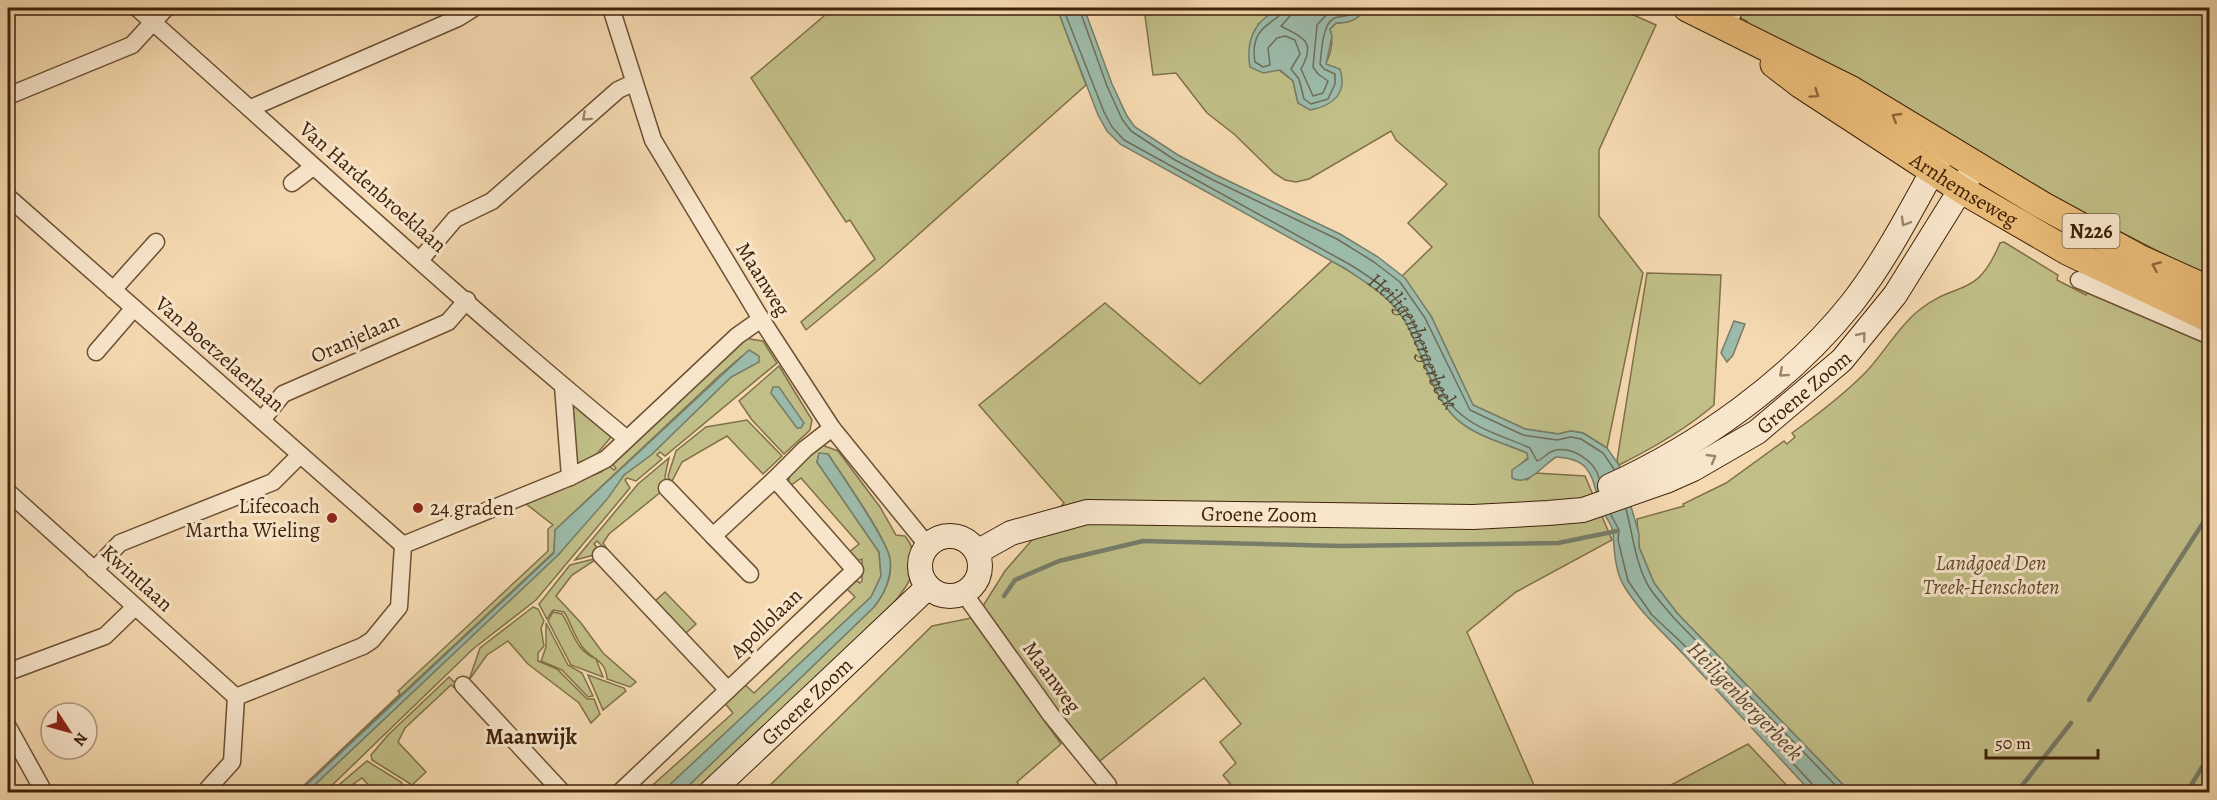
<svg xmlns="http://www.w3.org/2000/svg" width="2217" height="800" viewBox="0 0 2217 800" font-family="Alegreya,serif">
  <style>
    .green { fill: #c1be87; stroke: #807048; stroke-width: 1.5 }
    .water { fill: #9cbaa9; stroke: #777d69; stroke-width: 1.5 }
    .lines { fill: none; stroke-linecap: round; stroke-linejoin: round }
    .shore { stroke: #6e6e59; stroke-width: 1.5 }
    .stream { stroke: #777d69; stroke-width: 4.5 }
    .minor-casing { stroke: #6d5033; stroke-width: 19 }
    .secondary-casing { stroke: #402209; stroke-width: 26 }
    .primary-casing { stroke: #402209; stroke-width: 29 }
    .minor { stroke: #f8e6cc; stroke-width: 16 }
    .secondary { stroke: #f8e6cc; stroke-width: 24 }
    .primary { stroke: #eabc78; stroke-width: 27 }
    .oneway { stroke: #8c673b }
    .oneway2 { stroke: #9c846a }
    .poi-dot { fill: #8f2418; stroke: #f8e6cc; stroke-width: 2 }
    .labels { text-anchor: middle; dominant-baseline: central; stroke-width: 6; stroke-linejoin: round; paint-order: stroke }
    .shield { fill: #f8e6cc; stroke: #775d44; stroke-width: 1.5 }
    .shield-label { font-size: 20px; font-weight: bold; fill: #402209 }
    .street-label { font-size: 21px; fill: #402209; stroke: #f8e6cc }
    .poi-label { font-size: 21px; fill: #402209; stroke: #f8e6cc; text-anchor: end }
    .park-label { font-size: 21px; font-style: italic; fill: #604928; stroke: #f8e6cc }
    .water-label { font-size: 22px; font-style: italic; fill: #574831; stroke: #f8e6cc }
    .neighbourhood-label { font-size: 22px; font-weight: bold; fill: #402209; stroke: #f8e6cc }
  </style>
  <rect width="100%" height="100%" fill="#f5d9b0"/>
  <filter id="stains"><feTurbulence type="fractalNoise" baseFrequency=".00333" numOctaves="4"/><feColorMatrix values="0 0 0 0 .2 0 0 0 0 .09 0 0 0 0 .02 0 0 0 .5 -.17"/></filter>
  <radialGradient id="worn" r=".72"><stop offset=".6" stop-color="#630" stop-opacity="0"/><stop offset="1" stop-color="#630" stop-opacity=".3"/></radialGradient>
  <g class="green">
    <polygon points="817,8 1057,8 1086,85 882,267 806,330 801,322 875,259 850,220 846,222 751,78 824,16"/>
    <path d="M1144,8H1286L1258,24L1279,70L1293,81L1298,103C1313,83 1339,56 1330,29L1336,23C1351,23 1358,18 1367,8H1477L1495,14L1505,8H1618L1656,25L1599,150V216L1643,273L1607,448L1583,433L1571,431L1558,434L1525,429L1473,405L1431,316L1402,276L1432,247L1408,223L1447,184L1396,140L1391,131L1309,179L1296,182L1285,180L1274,173L1234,134L1207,113L1176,73L1153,75Z"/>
    <polygon points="1720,8 2209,8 2209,274 2197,271 2054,198 1744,27 1747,21"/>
    <path d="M2004,242L2058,275L2057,280L2086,295L2090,286L2209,327V792H1850L1677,613L1654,583L1639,547L1637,519L1684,506L1683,504L1726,483L1784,441L1787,444L1795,437L1792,433C1817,415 1842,396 1864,374C1883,355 1897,328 1918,311C1957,279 1976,301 2000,243Z"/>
    <path d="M1332,261C1360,277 1393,296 1408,326C1422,354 1430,389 1451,413C1469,435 1502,442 1527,453L1530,456L1517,467L1527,480L1535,473L1585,476L1612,540L1516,592L1467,632L1537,792H1237L1223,775L1236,763L1220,742L1241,724L1204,678L1096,764L983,606L1005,571L1064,503L979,405L1105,303L1200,384Z"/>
    <path d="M1647,273L1721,275L1714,405C1685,430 1653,448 1619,465L1617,461Z"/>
    <polygon points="749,334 750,339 763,341 777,363 665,456 660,452 657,455 662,459 636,481 627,478 625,480 630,488 536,600 473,649 325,792 307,792 559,554 624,475 651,455 731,377 759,361 742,356 720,375 555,530 554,552 297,792 400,694 398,691 548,551 548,529 553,525 525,503 601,472 609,466 614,470 616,468 611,463"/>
    <polygon points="779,366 812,420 810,430 784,454 752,420 739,401"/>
    <polygon points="572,403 611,437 595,456 576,464"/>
    <polygon points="747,420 782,456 763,474 727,436 682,462 671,483 668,476 676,451 706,427"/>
    <path d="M822,445L838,451L880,507L896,535L905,536C928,565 904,592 884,614L700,792H682L874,607C884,594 893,577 890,559C887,539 842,475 828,454H819L817,462L879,552L881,576L871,597L662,792H645L733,713L723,701L742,682L754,693L855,597L845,587L852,578L860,583L862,581V559L854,562L848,553L859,544L801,478L790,486L788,483L791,472Z"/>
    <polygon points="669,458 665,476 667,487 609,534 603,543 607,549 606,550 597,541 594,544 602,553 575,560 638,484"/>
    <path d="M598,558L572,575L556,596L581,623L603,653L636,682L630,687L607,679C606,661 594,660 585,650C574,638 572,624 564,612L553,610L547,619L539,604L570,565Z"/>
    <polygon points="665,592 696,624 686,633 655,601"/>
    <polygon points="533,607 538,609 544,621 541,628 544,646 538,653 538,661 557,669 587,699 594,699 600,714 591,723 579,703 528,664 508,641 487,655 469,680 480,648"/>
    <path d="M553,612L562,614C574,632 574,649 596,659L603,677L571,665L548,621Z"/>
    <polygon points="971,618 1061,744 1017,782 1023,792 763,792 932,626"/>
    <polygon points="546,623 568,665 582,673 593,696 588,697 562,670 541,661 546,647"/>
    <polygon points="588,675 624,688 626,691 603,710"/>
    <polygon points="449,677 460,688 458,691 451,685 405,728 398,742 426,772 412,785 372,760 371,755 388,735"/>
    <polygon points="1748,744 1793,792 1658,792"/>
    <polygon points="367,761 401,782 408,792 375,792 362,778 342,792 336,792 340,784"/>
  </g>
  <g class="water">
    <path d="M1057,8H1084L1112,84L1127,116L1135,127L1178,155L1216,175L1340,234L1378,257L1405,278L1431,316L1473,405L1525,429L1558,434L1571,431L1583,433L1607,448L1619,465L1639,534V547L1654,583L1677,613L1850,792H1811C1770,748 1729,703 1687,658C1665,634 1641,614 1624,586C1615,571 1614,549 1613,533C1613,525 1604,516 1601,508C1591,478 1594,459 1556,457C1542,466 1528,487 1512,478V470L1528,459L1527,453C1502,442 1469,435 1450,412C1430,387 1423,353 1407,325C1394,300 1369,284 1346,269L1120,144L1107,131L1098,115Z"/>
    <path d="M1286,8H1367C1358,19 1351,23 1336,23L1330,29L1332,36L1326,64L1340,69C1348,94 1332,106 1310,110L1298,103L1293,81L1280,70L1263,73L1250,67C1245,38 1257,15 1286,8Z"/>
    <polygon points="1734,321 1745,324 1733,355 1727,362 1721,353"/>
    <polygon points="749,350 759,356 759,362 731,377 651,455 624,475 608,498 559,554 307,792 299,792 554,553 555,530"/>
    <polygon points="773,387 779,387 804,423 801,428 797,428 771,393"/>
    <path d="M819,453L828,454C841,474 888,541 890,559C892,577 884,594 874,607L682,792H662L871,597L881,576L879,552L817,462Z"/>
  </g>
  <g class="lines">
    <g class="shore">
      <path id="s1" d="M1063,8L1104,112L1112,127L1124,140L1349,264C1373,279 1400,296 1413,323C1427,350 1434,389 1456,410C1478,431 1504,436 1530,448L1537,461C1543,459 1547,453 1553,451C1571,445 1595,461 1599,478"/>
      <polyline points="1079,8 1107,86 1122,119 1131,131 1175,160 1213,180 1337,239 1374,262 1400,282 1425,318 1470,410 1523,435 1557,440 1571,437 1581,439 1603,453 1614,469"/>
      <path d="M1284,8C1282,23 1248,22 1255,62L1263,67L1270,65L1268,48L1277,38L1285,36L1295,40L1300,54L1291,69L1299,79L1304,99L1311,104L1328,99L1335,84V74L1324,69L1320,64C1322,50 1322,19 1338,17C1347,16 1352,15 1359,8"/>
      <path d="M1292,8L1290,16L1281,26C1302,38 1317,40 1301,69L1313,96L1323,93L1328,81L1318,74L1313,67L1317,25L1329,12L1348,8"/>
      <path d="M1626,509C1633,535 1635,563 1649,587C1656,598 1665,607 1673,617L1842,792"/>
      <polyline points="1611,515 1619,530 1618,540 1628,581 1652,615 1682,643 1814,786 1815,792"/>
    </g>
    <g class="stream">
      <polyline points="1004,596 1015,580 1059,561 1143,541 1341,546 1558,543 1617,531"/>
      <polyline points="2089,700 2210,512"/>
      <polyline points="2017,792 2071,723"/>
      <polyline points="2187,792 2210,754"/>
    </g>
    <defs>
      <g id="minor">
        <path d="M137,8C300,152 459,301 627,439"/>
        <polyline points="611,8 653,140 761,319 832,428 928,546"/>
        <polyline points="1726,29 1735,8"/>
        <polyline points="8,96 132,45 166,8"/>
        <polyline points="251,108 458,18 474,8"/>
        <polyline points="292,183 313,167"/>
        <polyline points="8,197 403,545"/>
        <polyline points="421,259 455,219 492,201 618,90 633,83"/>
        <polyline points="2079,280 2210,336"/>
        <polyline points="113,290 156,242"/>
        <polyline points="96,352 134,308"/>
        <polyline points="563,386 570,477"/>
        <polyline points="262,420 283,394 448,322 467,300"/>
        <polyline points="667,488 713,536 775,479"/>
        <polyline points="8,492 236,697"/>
        <polyline points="713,536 750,574"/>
        <polyline points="601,555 728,690"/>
        <polyline points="94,570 120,543 273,482 300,455"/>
        <polyline points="963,592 1051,715 1108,785"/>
        <polyline points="8,672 105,636 135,607"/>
        <polyline points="463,685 562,792"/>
        <polyline points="8,727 44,792"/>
        <polyline points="205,792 232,762 236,697 363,646 372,640 399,607 403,545 570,477 606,459 737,336 761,319"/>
        <polyline points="620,792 855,570 775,479 805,449 832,428"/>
      </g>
      <g id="secondary">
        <path d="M1610,486C1700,445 1790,381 1852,303C1887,258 1913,206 1941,156"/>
        <circle cx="950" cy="566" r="30"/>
        <path id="s2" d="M977,552L1011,533L1087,512L1473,517L1548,513L1583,510L1666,481L1693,469L1757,432L1842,360L1895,295L1976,165"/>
        <path id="s3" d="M711,792L928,587"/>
      </g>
      <g id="primary">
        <polyline points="1687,8 1850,89 2042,205 2141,259 2210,290"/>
        <path id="s4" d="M1774,64L1800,84L1962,190L2069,252L2210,319"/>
      </g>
    </defs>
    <use href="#minor" class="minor-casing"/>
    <use href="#secondary" class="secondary-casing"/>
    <use href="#primary" class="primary-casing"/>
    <use href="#minor" class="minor"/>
    <use href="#secondary" class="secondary"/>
    <use href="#primary" class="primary"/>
  </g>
  <defs><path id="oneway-chevron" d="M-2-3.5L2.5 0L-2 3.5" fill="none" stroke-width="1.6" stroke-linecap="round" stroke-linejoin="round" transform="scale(1.5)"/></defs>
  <g class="oneway">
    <use href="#oneway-chevron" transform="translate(1815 94) rotate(34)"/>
    <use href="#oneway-chevron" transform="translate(1896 117) rotate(-149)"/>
    <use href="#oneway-chevron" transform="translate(2156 266) rotate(-156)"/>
  </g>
  <g class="oneway2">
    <use href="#oneway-chevron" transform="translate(586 117) rotate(138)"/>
    <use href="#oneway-chevron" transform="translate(1905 222) rotate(120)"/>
    <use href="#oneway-chevron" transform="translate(1862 336) rotate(-51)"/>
    <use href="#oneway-chevron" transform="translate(1783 373) rotate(139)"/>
    <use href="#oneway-chevron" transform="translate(1712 458) rotate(-30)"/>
  </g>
  <g class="poi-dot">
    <circle cx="418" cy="508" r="6"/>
    <circle cx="332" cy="518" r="6"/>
  </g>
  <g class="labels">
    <rect class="shield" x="2062.5" y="214" width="57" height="34" rx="4.5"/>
    <g class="shield-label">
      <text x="2091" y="231">N226</text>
    </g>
    <g class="street-label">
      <text transform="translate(373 187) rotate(41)">Van Hardenbroeklaan</text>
      <text stroke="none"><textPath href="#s4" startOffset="228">Arnhemseweg</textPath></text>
      <text transform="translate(763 279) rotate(58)">Maanweg</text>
      <text transform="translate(355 338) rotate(-24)">Oranjelaan</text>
      <text transform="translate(220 354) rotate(41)">Van Boetzelaerlaan</text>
      <text stroke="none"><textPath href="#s2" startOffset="867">Groene Zoom</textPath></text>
      <text stroke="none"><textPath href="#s2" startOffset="290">Groene Zoom</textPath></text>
      <text transform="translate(137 578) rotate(42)">Kwintlaan</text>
      <text transform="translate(766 623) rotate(-44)">Apollolaan</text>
      <text transform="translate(1052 677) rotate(54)">Maanweg</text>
      <text stroke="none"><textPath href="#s3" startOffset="132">Groene Zoom</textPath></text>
    </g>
    <g class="poi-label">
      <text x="320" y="506">Lifecoach<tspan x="320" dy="24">Martha Wieling</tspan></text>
      <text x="430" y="508" text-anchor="start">24 graden</text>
    </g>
    <g class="park-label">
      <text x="1991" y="563">Landgoed Den<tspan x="1991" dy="24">Treek-Henschoten</tspan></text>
    </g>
    <g class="water-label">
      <text stroke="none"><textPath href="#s1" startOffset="507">Heiligenbergerbeek</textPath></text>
      <text transform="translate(1745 701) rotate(46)">Heiligenbergerbeek</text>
    </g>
    <g class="neighbourhood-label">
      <text x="531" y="737">Maanwijk</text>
    </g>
  </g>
  <rect width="2217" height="800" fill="none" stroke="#f5d9b0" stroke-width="30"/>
  <rect x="9" y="9" width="2199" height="782" fill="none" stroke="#402209" stroke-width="3"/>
  <rect x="15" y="15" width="2187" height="770" fill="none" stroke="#402209" stroke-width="1.5"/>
  <g transform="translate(69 731) rotate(126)"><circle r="28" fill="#f8e6cc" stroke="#ae987e" stroke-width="1.5"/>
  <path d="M0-4.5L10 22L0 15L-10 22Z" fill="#8f2418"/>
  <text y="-9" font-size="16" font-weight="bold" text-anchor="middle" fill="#402209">N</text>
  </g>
  <path d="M1986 749v9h112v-9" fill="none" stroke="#402209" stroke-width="3"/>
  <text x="1995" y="749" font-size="18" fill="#402209" stroke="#f8e6cc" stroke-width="4.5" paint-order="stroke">50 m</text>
  <rect width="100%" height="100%" filter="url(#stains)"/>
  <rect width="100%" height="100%" fill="url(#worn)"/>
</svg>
